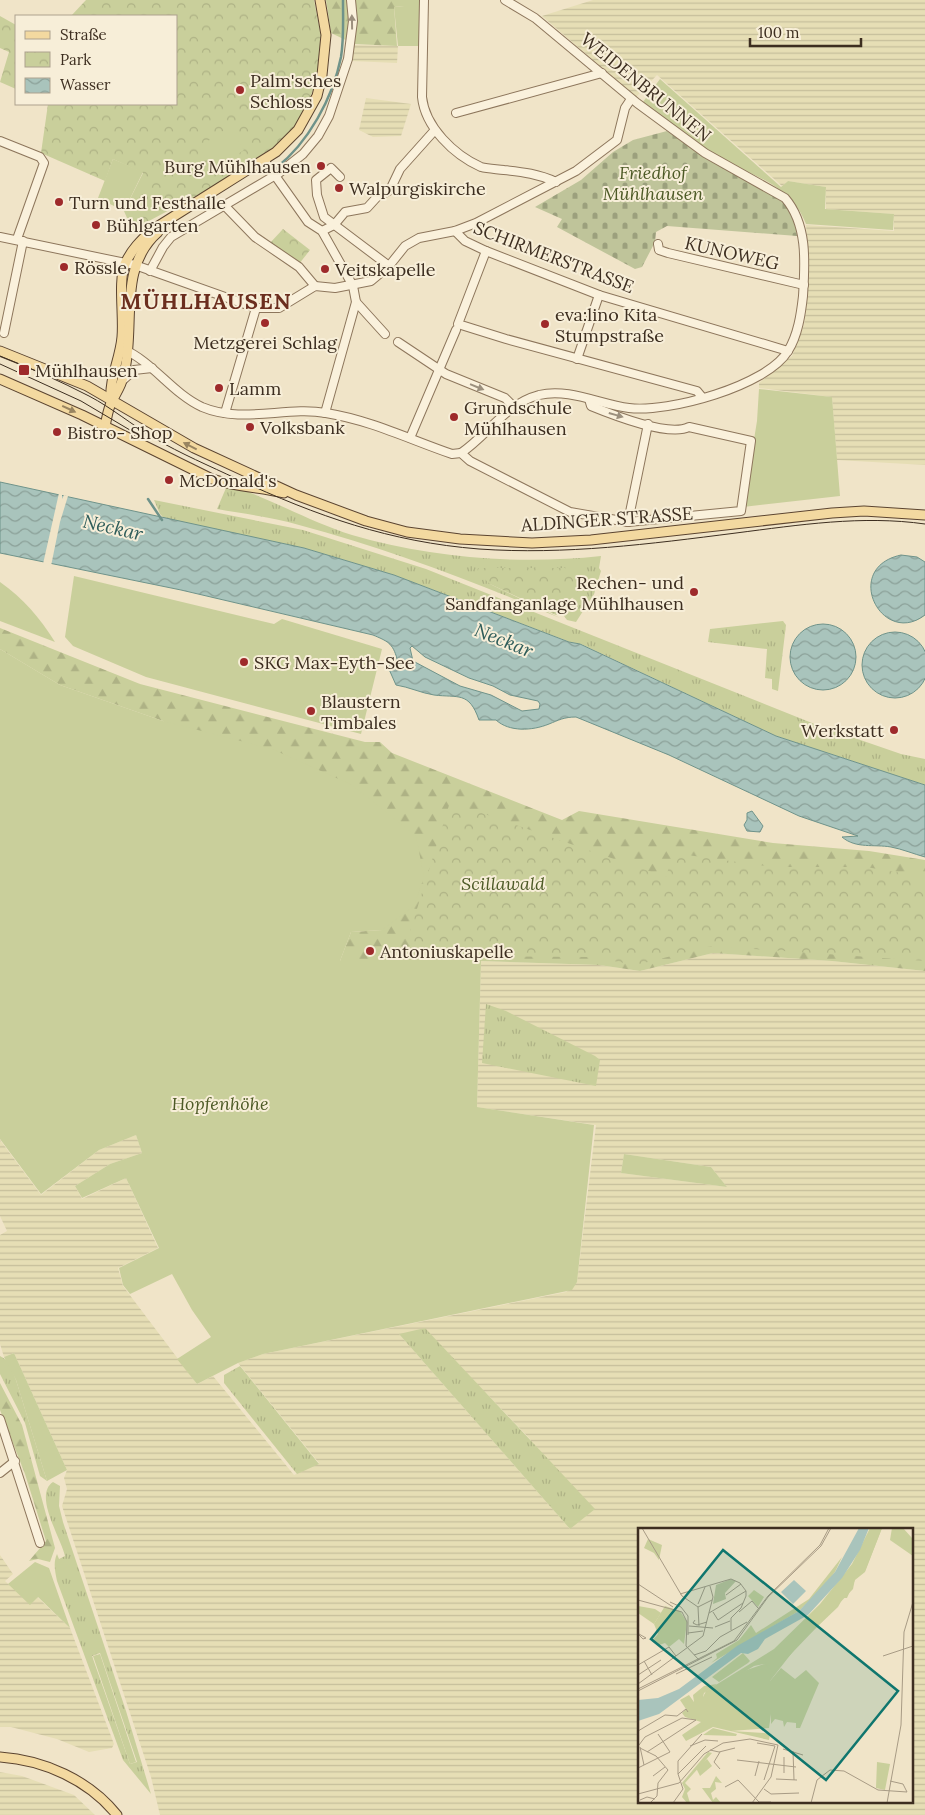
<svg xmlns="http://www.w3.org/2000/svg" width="925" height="1815" viewBox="0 0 925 1815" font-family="Lora,serif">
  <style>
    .farmland { fill: url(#farmland-rules); fill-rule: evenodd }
    .grass { fill: url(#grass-tufts); fill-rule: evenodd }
    .forest { fill: url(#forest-firs) }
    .cemetery { fill: url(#cemetery-stones) }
    .park { fill: url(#park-crowns) }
    .garden { fill: #c9cf9b }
    .water { fill: url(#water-waves); stroke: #6f938a; fill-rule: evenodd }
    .pier { fill: #f0e4c8 }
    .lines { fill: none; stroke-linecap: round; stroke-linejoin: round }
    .stream { stroke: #6f938a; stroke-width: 2.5 }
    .minor-casing { stroke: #8d765c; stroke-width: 10 }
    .major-casing { stroke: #5b4430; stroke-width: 11 }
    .minor { stroke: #faf1dc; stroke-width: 8 }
    .major { stroke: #f3d9a0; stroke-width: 9 }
    .tram { stroke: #3d2e20; stroke-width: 1 }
    .oneway { fill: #9c907e }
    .oneway2 { fill: #988460 }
    .poi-dot { fill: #9e2a2b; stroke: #f7eed8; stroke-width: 2 }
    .labels { text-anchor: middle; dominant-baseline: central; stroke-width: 4; stroke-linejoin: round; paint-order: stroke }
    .poi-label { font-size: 18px; fill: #3d2e20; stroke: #f7eed8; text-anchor: start }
    .street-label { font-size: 18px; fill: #3d2e20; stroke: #f7eed8 }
    .park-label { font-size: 18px; font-style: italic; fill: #4d5a26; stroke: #f7eed8 }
    .water-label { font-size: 19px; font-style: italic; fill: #2f5d5a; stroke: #f7eed8 }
    .district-label { font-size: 22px; font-weight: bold; letter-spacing: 1px; fill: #6b2e1e; stroke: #f7eed8 }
    .inset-road { fill: none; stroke: #a89b85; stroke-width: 1 }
    .view { fill: #0f766e; fill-opacity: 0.15; stroke: #0f766e; stroke-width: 2.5 }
    .inset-edge { fill: none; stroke: #3d2e20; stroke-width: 2.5 }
  </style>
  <defs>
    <pattern id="farmland-rules" width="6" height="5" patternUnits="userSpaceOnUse" patternTransform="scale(1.25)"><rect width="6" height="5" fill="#e6deb5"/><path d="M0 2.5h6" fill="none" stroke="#c6bf9b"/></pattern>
    <pattern id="grass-tufts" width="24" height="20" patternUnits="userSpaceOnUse" patternTransform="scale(1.25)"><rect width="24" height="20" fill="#c9cf9b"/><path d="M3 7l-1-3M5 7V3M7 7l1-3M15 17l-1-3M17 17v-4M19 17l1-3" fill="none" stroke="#aeb285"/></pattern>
    <pattern id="forest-firs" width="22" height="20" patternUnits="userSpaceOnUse" patternTransform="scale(1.25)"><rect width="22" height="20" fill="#c9cf9b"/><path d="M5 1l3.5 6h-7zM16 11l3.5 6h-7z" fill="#aeb285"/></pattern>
    <pattern id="cemetery-stones" width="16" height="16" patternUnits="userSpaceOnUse" patternTransform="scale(1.25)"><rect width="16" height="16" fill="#bfc49a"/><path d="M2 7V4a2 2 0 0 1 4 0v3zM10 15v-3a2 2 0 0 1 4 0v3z" fill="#9ca07d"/></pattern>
    <pattern id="park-crowns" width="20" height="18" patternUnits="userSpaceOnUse" patternTransform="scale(1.25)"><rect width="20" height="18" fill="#c9cf9b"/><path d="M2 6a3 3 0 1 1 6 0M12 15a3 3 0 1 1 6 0" fill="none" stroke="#aeb285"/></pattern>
    <pattern id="water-waves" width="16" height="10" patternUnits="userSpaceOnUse" patternTransform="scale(1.25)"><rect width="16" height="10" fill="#a9c4bc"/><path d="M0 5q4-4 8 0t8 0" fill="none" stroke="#8ba098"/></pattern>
  </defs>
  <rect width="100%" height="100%" fill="#f0e4c8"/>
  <g class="farmland">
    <polygon points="593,0 925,0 925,465 837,460 832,397 759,388 759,383 792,356 804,325 808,290 808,250 806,225 894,231 894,214 826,209 826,187 788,181 782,186 657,75 636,97 542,16"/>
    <polygon points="354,45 398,46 397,63 351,61"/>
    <polygon points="366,98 411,104 401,136 373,137 359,130"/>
    <path d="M713,953L832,961L925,971V1815H160L151,1777L62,1506L67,1489L64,1478L67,1470L14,1353L4,1357L0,1344V1235L7,1231L0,1216V1140L41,1195L99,1150L136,1135L142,1153L110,1164L75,1186L82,1199L126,1178L158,1248L118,1268L123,1286L197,1384L213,1376L294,1475L319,1463L238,1363L263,1354L566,1292L577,1282L596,1125L477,1107L481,961L599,965L640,971ZM624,1154L711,1167L727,1187L621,1173ZM399,1334L487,1394L530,1439L570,1529ZM639,1529H911V1801H639Z"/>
    <polygon points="0,1555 13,1574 5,1581 30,1604 37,1597 70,1628 114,1744 112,1748 89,1752 57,1739 11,1727 0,1727"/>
    <polygon points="0,1772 22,1776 74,1795 95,1815 0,1815"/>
  </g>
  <g class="grass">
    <path d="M235,487C275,501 311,522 352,535C431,558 519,565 601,556L599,568L601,571L594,594L576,622L567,620L561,612L565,603L574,598L490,584L560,618C475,582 389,549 299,525C273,517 244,514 217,509L226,488Z"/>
    <polygon points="154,500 303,530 426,569 817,725 901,754 925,759 925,785 776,736 581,644 570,642 394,575 304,548 166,520 160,514"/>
    <polygon points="783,621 786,625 778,691 772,689 772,679 765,678 767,649 708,642 710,629"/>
    <polygon points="486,1004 506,1011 595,1056 600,1060 596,1086 482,1063"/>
    <polygon points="425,1328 595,1509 570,1529 399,1334"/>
    <polygon points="0,1356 8,1361 16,1380 47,1481 40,1476 25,1423 0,1374"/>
    <polygon points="240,1366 319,1464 297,1474 224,1383 224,1375"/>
    <path d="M53,1482L60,1486L59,1506L63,1522L126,1711L151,1794L123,1760L57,1581C55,1571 53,1563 57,1554L59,1559L65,1556C61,1538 33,1495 53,1482ZM100,1653L137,1762L130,1764L92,1656Z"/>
  </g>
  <g class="forest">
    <polygon points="326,0 404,0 404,6 394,7 397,46 354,44 331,33"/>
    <polygon points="0,628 140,684 365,742 380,742 392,753 562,820 579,811 773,843 869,851 925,860 925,971 832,961 713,953 640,971 599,965 481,961 340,961 351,932 382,930 163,721 60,685 0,649"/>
    <polygon points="0,1383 22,1425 55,1548 50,1562 38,1559 29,1561 46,1541 25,1474 0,1410"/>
  </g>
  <polygon class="cemetery" points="667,131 709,160 777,195 790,209 795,223 797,236 667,226 656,232 655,242 642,267 635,269 557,227 562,219 535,207 581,180 613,152 633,140"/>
  <g class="park">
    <polygon points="86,0 314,0 321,36 319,64 312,93 299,119 286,139 209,189 147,222 134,234 124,211 143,173 113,159 105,181 41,153 48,104 176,104 176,16 71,16"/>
    <polygon points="0,16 16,25 16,89 0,82 9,52 0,48"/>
    <polygon points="283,229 310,250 299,264 270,243"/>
    <path d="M478,568H565L576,577C580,593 578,593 567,602C562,606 562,612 556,615L490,584L477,572Z"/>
    <polygon points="450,802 666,877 673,853 772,867 866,867 925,877 925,961 711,946 636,965 591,957 416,956 408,938"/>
  </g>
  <g class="garden">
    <polygon points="404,0 421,0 420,46 398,46 394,7 404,6"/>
    <path d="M660,79L781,187L788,181L826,187L825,209L894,214L893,230L806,224C790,182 749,176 714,155C689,140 664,121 643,102Z"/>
    <polygon points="229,127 244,150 214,170 199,147"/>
    <polygon points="113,159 143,172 124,211 98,198"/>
    <polygon points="759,389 832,397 840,496 743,507 757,421"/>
    <polygon points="74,576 274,624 282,619 382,649 361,734 146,677 73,646 65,637"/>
    <path d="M0,582C23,598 40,618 55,642L0,621Z"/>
    <polygon points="0,649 60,685 163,721 272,749 352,785 416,836 424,877 414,906 382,930 351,932 340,961 481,961 477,1107 594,1125 577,1282 572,1290 263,1354 238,1363 197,1384 177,1359 211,1337 192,1310 172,1274 130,1294 123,1285 119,1268 159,1248 126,1178 82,1198 75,1186 110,1164 142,1153 136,1135 99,1150 41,1194 0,1139"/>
    <polygon points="624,1154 711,1167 727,1187 621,1173"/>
    <polygon points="14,1353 67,1470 47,1481 16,1380 4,1357"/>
    <polygon points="35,1562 49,1568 70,1628 38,1597 30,1605 8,1584"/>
    <polygon points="100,1654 136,1762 130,1764 93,1656"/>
  </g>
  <g class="water">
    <path d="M0,482L304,548L394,575L569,642L580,644L776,736L925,785V857C914,854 902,849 891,847C874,844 856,849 842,837L858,836L799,816L669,755L576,717C564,717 559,720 549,724C532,731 509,732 496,720H479C469,691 458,698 434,695C421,693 409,687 396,685L388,667L397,659C393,643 387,641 373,635L181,590L0,553ZM412,646L425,657L469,678L493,686L510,695L538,701L540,704L539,709L522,711L491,695L460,686L413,661L410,648Z"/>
    <path d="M901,555L917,557L925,562V615C882,648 841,568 901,555Z"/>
    <circle cx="823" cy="657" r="33"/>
    <circle cx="895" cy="665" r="33"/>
    <polygon points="752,811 763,826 760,832 747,831 744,825 747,820 747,813"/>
  </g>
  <polygon class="pier" points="59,493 62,494 62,499 64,495 68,496 60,522 51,566 43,564"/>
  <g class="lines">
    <g class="stream">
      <path d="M276,168C308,143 333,98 341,57C344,39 343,19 343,0"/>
      <polyline points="148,499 162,520"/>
    </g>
    <defs>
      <g id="minor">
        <path d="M424,0L422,97C425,127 454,155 481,167C488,169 497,169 504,170C523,172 539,174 556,182"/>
        <polyline points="456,113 602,73"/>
        <polyline points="0,141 40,157 44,163 17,239"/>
        <polyline points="264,160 308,222 322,231 353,286 356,302 385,334"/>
        <polyline points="340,177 331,168 316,180 317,195 324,217 389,266"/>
        <polyline points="224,205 255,237 299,267 315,286"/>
        <polyline points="322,231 334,225 345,212 367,208 377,197 390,190 400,169 434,131"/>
        <polyline points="455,231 465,241 486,251 599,295 788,351"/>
        <polyline points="0,237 135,265 256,308 279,308 315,286 335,288 371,281 389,266 405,246 419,238 455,231 476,223 576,171 617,140 625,108 631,99"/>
        <polyline points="658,244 659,250 668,253 804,285"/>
        <polyline points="486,251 458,324 506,339 697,391 702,397"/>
        <polyline points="150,271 163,247 171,237 279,173 303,154 318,136 329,116 348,59 353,21 351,0"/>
        <polyline points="4,333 23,241"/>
        <polyline points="398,342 446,374 505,398 513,406"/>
        <path d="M123,349C153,362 172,393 202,407C242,424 286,406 326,413C370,420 411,440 452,454L461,453L470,461L570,512L628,522L741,511L751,441L689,427C669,437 613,415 591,406L589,399"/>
        <polyline points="577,359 599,295"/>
        <polyline points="123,380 134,370 152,368"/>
        <polyline points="225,413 256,308"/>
        <polyline points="325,413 356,302"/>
        <polyline points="410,438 456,330"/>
        <path d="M461,453C488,435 505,404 539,395C569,388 599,404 629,408C668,413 767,386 788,351C798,335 801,314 803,296C805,263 808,225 785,198L705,153L637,103L535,18L505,0"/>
        <polyline points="628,522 648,424"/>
        <polyline points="0,1419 40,1543"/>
        <polyline points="0,1473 15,1461"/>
      </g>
      <g id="major">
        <polyline points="0,351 87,386 194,448 296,495 366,521 407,532 460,539 532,543 591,540 832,513 864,511 925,515"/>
        <path d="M0,379L82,415L212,479C235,487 260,487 284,493"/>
        <path d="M111,401C109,378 120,360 122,337C124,316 118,281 125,264C131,250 141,240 152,230L276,152L298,130L317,96L322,75L326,35L320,0"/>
        <path d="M105,426C107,418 108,408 112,401C118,390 123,382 125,369C135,323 118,267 158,232"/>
        <path d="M0,1757C44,1760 89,1780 117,1815"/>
      </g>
    </defs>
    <use href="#minor" class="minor-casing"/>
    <use href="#major" class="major-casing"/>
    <use href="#minor" class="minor"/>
    <use href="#major" class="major"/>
    <g class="tram">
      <path d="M0,356C30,368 60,381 89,396C112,408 132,425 154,438C181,454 210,466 237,479C317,516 390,542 479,549C565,555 650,544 736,533C799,525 862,515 925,524"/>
      <polyline points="0,364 81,401 140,436"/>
    </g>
  </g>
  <defs><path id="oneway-solid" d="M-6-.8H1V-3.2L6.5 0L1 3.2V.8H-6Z" transform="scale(1.25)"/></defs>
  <g class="oneway">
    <use href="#oneway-solid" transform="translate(352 22) rotate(-91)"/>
    <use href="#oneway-solid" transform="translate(477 387) rotate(22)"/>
    <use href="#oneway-solid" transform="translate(616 415) rotate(16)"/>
  </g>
  <g class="oneway2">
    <use href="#oneway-solid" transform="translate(69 409) rotate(25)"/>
    <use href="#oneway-solid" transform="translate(190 446) rotate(-153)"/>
  </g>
  <g class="poi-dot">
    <circle cx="240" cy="90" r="5"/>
    <circle cx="321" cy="166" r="5"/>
    <circle cx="339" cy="188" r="5"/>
    <circle cx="59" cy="202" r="5"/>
    <circle cx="96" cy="225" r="5"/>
    <circle cx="64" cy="267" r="5"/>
    <circle cx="325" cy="269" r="5"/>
    <circle cx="265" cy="323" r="5"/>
    <circle cx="545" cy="324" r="5"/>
    <rect x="18" y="364" width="12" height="12" rx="2.5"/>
    <circle cx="219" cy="388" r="5"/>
    <circle cx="454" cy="417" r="5"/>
    <circle cx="250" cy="427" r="5"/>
    <circle cx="57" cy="432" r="5"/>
    <circle cx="169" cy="480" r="5"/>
    <circle cx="694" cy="592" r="5"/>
    <circle cx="244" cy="662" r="5"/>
    <circle cx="311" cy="711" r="5"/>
    <circle cx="894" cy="730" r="5"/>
    <circle cx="370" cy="951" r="5"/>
  </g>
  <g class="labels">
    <g class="poi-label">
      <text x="250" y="80">Palm'sches<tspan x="250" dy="21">Schloss</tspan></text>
      <text x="311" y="166" text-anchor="end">Burg Mühlhausen</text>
      <text x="349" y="188">Walpurgiskirche</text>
      <text x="69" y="202">Turn und Festhalle</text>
      <text x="106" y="225">Bühlgarten</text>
      <text x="74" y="267">Rössle</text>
      <text x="335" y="269">Veitskapelle</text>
      <text x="555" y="314">eva:lino Kita<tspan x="555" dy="21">Stumpstraße</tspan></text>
      <text x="265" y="342" text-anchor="middle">Metzgerei Schlag</text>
      <text x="35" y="370">Mühlhausen</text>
      <text x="229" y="388">Lamm</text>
      <text x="464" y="407">Grundschule<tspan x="464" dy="21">Mühlhausen</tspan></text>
      <text x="260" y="427">Volksbank</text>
      <text x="67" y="432">Bistro- Shop</text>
      <text x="179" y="480">McDonald's</text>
      <text x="684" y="582" text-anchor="end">Rechen- und<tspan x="684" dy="21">Sandfanganlage Mühlhausen</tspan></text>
      <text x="254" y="662">SKG Max-Eyth-See</text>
      <text x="321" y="701">Blaustern<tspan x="321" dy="21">Timbales</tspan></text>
      <text x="884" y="730" text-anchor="end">Werkstatt</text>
      <text x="380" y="951">Antoniuskapelle</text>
    </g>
    <g class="street-label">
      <text transform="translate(646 87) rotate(39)">WEIDENBRUNNEN</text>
      <text transform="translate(732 253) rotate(13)">KUNOWEG</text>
      <text transform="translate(554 257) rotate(21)">SCHIRMERSTRASSE</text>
      <text transform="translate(607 519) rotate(-4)">ALDINGER STRASSE</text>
    </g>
    <g class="park-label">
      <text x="653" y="172">Friedhof<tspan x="653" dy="21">Mühlhausen</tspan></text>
      <text x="503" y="883">Scillawald</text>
      <text x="220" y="1103">Hopfenhöhe</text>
    </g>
    <g class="water-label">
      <text transform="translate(113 527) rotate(13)">Neckar</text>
      <text transform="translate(504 640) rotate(22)">Neckar</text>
    </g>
    <g class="district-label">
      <text x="206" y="301">MÜHLHAUSEN</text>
    </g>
  </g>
  <g transform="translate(638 1528)">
    <rect width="275" height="275" fill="#f0e4c8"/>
    <path d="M204,29L197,44L184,60L161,83L73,135L79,130L78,126L101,112L113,97L118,105L171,71ZM0,78L17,81L23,85L16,96L0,85ZM70,224L74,225L47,255L53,261L49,265L52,275H49L44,269L47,261L44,255ZM78,248L84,255L77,254L78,261L73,265L75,272L78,269L83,275H75L64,260H72Z" fill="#c9cf9b"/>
    <path d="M232,0H244L227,44L217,52L209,70H205L200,79L160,117L132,153L126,136L116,138L65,169L68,163L136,121L182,76L214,36ZM254,0H265L274,10L275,28L252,12Z" fill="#c9cf9b"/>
    <path d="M93,51L98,53L87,65L88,71L75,76L78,57Z" fill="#bfc49a"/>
    <path d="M233,0H244L227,43L217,51L215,61L135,145L125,130L149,115L148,113L189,71L213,40ZM27,78L42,83L49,94L46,116L41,111L31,119L27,115L21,117L14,113L20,106L16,96ZM75,200L99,206L98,208L65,207Z" fill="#c9cf9b"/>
    <path d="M10,11L24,17L21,32L16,25L6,20ZM116,62L126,69L120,79L110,68ZM105,125L112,133L110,135L81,154L74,149ZM126,136L133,142L132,153L143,140L157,151L168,142L181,155L162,200H158V195L149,194L146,199L145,193L137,191L133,196V186L131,200L93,203L126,205L132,206L131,212L75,199L48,213L44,207L63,194L47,189L44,185L48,181L42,172L51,167L56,174L55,167L66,158L79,156L66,165L65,169L69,164L106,143ZM69,231L74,238L62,248L58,240ZM239,234L252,236L247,262L238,260Z" fill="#c9cf9b"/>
    <path d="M221,0H231L222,22L204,50L170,87L127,111L120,121L110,126L103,125L21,186L0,193V172L20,170L41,161L99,118L161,83L197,44ZM156,52L168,63L155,76L143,64Z" fill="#a9c4bc"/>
    <path class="inset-road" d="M4,0L44,68L60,79L74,72M0,56L35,79M42,66L93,51L102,55L108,63V68L103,80L93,90V102M88,67L103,56M0,72L44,84L49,94L48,118L61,132M32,74L43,79L50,88V107M60,76L67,59M60,79L61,98M75,84L80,92L105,75M101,84L114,73L120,80M71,85L108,63M57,92L55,95L59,97L69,94M51,98L75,100M77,99L92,93M50,105L65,103M0,106L5,111L8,110L1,106M56,127L68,123L82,109L109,94M245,128L275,118M6,133L14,147M0,137L31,119L38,128M38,146L74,129M0,147L23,132M0,156L65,108L75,69L72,58M0,161L96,113L130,68L182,17L191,0M0,163L99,112L130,69L183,18L193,0M0,203L27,187L39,188L48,181L50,184M119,215L137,218L126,252M1,217L7,209L44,190L58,192M52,218L67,212L80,213M2,219L6,237M2,220L18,228L30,242L20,255L19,268L12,275M145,221L165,227M72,222L81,224L97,220M155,223L156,252M9,224L58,192M82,224L76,234L82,241M99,232L158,239M0,240L32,224L20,206M146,245V229M40,246L68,218M15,248L27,239M117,248L121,233M138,251L159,252M87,259L100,252L121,274H133M126,261L133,266L161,265M0,266L41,255L66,226L85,215L112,211L140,217L133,249L114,275M2,272L9,269L17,271M35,275L45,261L40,246V233L64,206M173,275L179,252L192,242L206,243L240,262L269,264L265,256L252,253M249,275L263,197L266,104L275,74"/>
    <path class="view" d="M85,22L260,163L188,252L13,111Z"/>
    <rect width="275" height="275" class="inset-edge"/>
  </g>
  <rect x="15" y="15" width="162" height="90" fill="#f7eed8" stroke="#ada18e"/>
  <rect x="25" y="31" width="25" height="8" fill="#f3d9a0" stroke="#ada18e"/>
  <text x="60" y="40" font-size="15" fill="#3d2e20">Straße</text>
  <rect x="25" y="52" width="25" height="15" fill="url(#park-crowns)" stroke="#ada18e"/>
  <text x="60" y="65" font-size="15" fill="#3d2e20">Park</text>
  <rect x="25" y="78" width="25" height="15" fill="url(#water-waves)" stroke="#ada18e"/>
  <text x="60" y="90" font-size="15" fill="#3d2e20">Wasser</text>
  <path d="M750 38v8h111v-8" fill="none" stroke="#3d2e20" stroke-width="2.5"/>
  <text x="758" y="38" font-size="15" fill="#3d2e20" stroke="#f7eed8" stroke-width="4" paint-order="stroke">100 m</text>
</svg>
